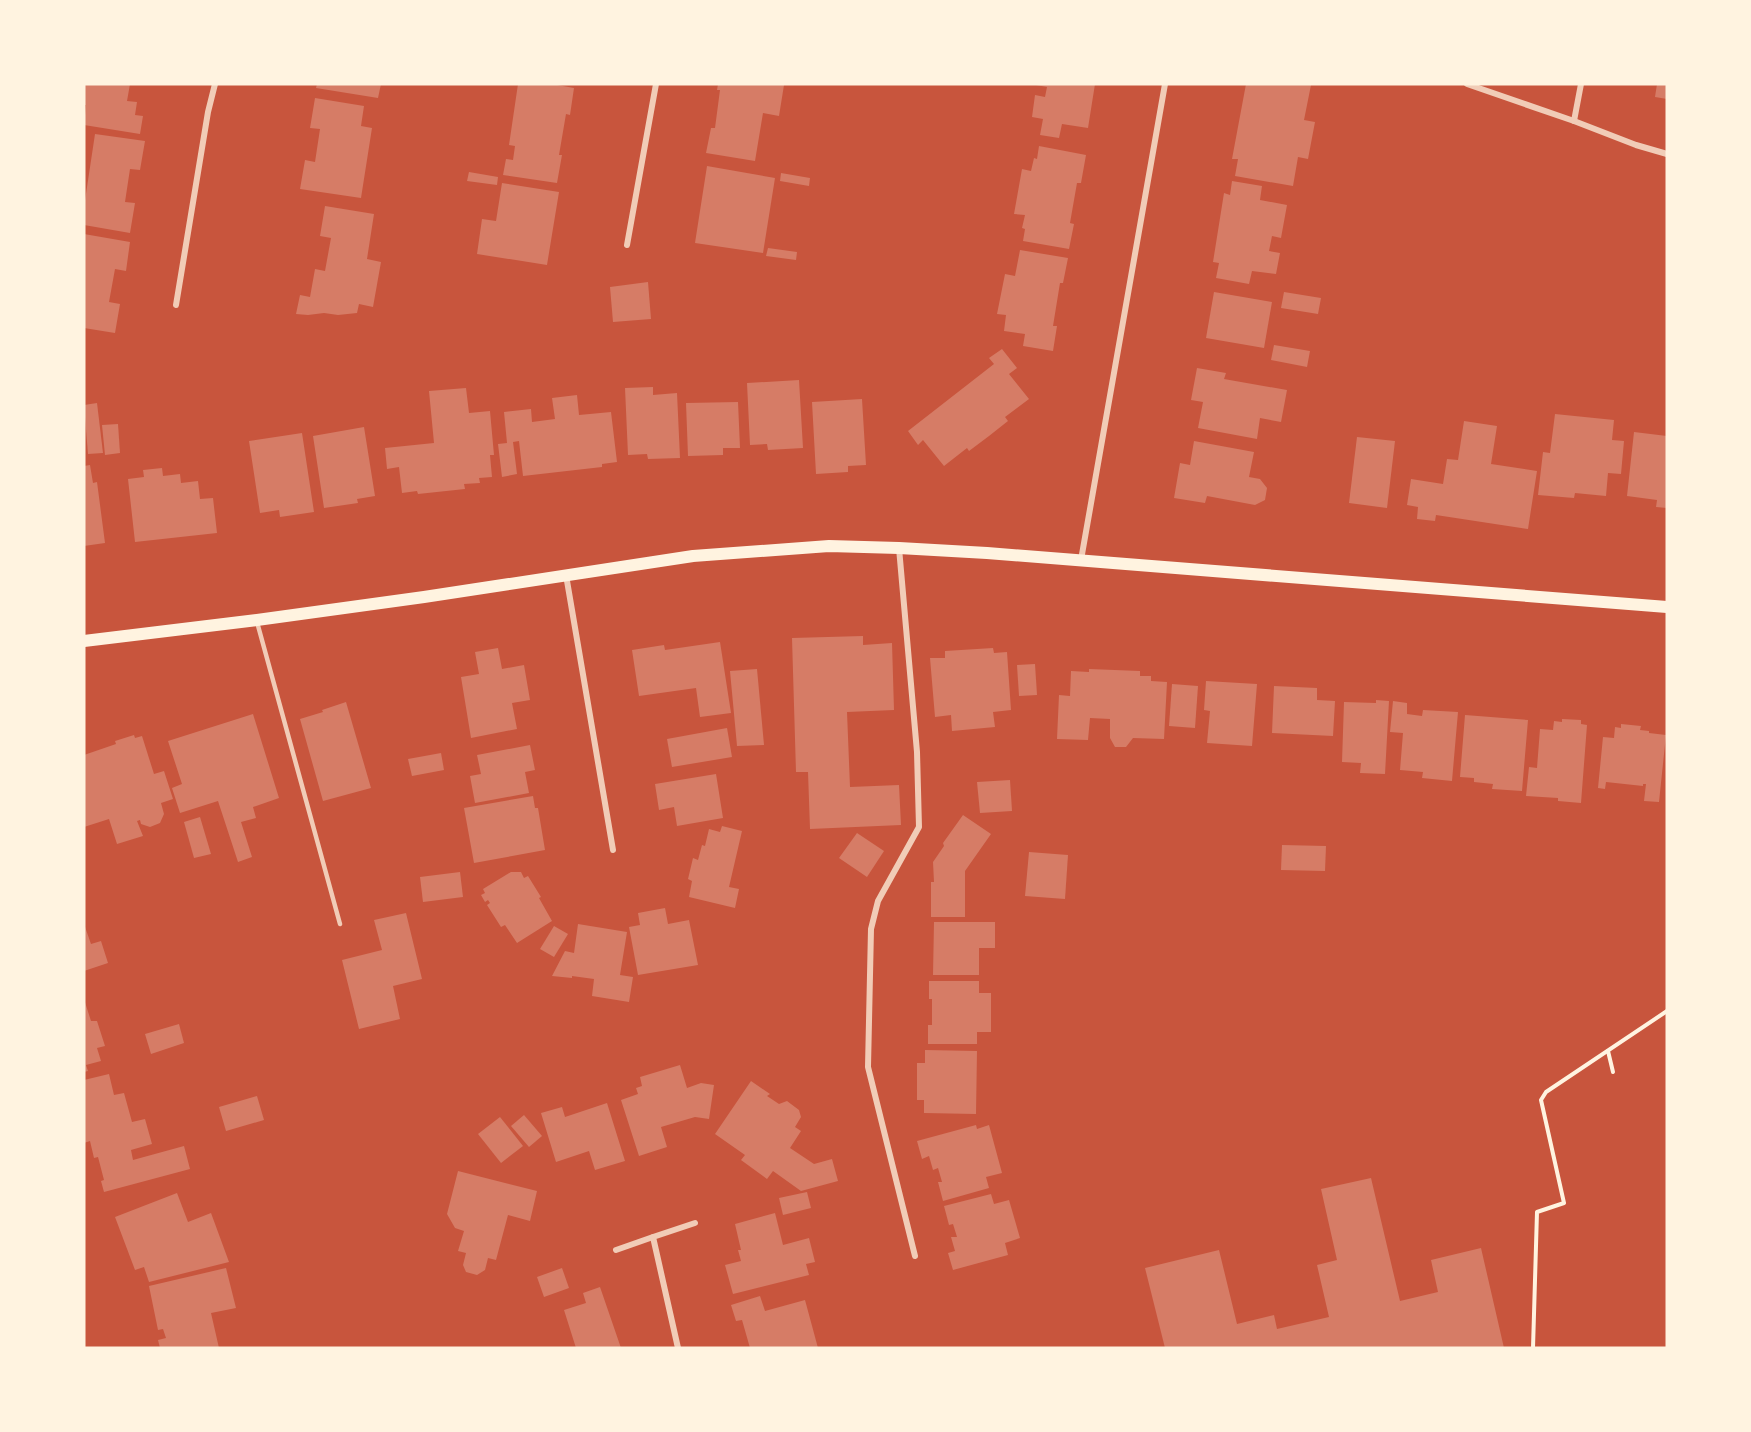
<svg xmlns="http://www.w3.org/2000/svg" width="1751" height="1432" viewBox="0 0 1751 1432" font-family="'Space Grotesk',sans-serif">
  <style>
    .building { fill: #d67c66 }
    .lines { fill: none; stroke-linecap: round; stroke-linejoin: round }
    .path { stroke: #fff3e0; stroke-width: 4 }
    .service { stroke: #f1ccb7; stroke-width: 4.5 }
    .minor { stroke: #f1ccb7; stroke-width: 6 }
    .secondary { stroke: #fff3e0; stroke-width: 12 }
  </style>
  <rect width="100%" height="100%" fill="#c8553d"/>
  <g class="building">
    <polygon points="84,84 130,84 127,101 137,102 135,115 143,116 140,134 84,125 86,105 84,105"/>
    <polygon points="317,84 381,84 378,98 316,88"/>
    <polygon points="518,84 552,84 574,88 570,115 566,114 559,155 562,155 557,183 503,175 506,159 513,160 515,146 509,145"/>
    <polygon points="718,84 784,85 779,116 763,113 755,161 706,153 711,128 715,128 720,90 717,90"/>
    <polygon points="1036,84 1095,84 1088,128 1062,124 1059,138 1040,135 1043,119 1032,117 1035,95 1045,97 1047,87 1036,85"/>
    <polygon points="1246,84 1311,85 1304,120 1315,122 1308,159 1298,157 1293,186 1235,176 1238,159 1232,159"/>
    <polygon points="1657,84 1667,84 1667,99 1655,97"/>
    <polygon points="315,98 364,106 361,126 372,128 361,198 300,189 305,160 315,162 320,129 310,128"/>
    <polygon points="95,134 145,141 140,170 130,169 125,202 135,203 130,233 84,225 84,207"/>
    <polygon points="1039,146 1086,155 1081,183 1077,183 1070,223 1074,224 1069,249 1023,241 1025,229 1022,228 1025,215 1014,214 1022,169 1031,171 1034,158 1037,159"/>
    <polygon points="707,166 775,178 763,253 695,243"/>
    <polygon points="469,172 498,177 497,185 467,181"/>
    <polygon points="781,173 810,178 809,186 780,181"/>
    <polygon points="1232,181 1262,186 1260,200 1287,205 1281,238 1272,236 1269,251 1280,253 1276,274 1252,271 1249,284 1216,278 1219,263 1213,262 1224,193 1230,195"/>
    <polygon points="502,183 559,192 547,265 477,254 482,219 496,221"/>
    <polygon points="325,206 374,214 367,259 381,262 373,307 359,304 357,313 338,315 324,313 308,315 296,314 300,295 310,297 315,269 325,271 331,238 320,236"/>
    <polygon points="84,234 130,242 126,271 115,269 109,302 120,304 115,333 84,328"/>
    <polygon points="768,248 797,252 796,260 766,256"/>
    <polygon points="1020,250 1068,258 1063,283 1060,283 1053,326 1057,326 1053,351 1023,346 1025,334 1004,331 1006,315 997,314 1005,274 1015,276"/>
    <polygon points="648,282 651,319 613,322 610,287"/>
    <polygon points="1214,292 1272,302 1264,348 1206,338"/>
    <polygon points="1284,292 1321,298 1318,314 1281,308"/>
    <polygon points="1274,345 1310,351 1307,367 1271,360"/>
    <polygon points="1002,349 1017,368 1009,374 1029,399 1005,417 1008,421 989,436 969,451 967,448 944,466 923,440 918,445 908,431 994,364 989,358"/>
    <polygon points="1197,368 1226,373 1224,379 1287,390 1281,422 1260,418 1257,439 1198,428 1203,402 1191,400"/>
    <polygon points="799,380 803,448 768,450 767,444 750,445 747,383"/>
    <polygon points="653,387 653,395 677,393 680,458 648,459 647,454 628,455 625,388"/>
    <polygon points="466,388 469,413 490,411 494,455 490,455 492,477 479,478 480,483 464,484 465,489 418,494 417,491 402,493 399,467 387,469 385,448 434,443 429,391"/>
    <polygon points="577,395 579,415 611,412 617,462 602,464 602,467 523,476 519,441 513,442 517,474 502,477 498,444 507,443 504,412 531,409 532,422 555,419 552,398"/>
    <polygon points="862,399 866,465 848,466 848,472 816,474 812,402"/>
    <polygon points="738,402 740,448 723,448 723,455 688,456 686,403"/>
    <polygon points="97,403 103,453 88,454 84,405"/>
    <polygon points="1555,414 1614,420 1612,440 1624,441 1621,474 1608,473 1606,496 1575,493 1574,498 1538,495 1543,452 1550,453"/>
    <polygon points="1464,421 1497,426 1491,464 1537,471 1528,529 1436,515 1435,521 1417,519 1418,507 1407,505 1411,479 1443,484 1447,459 1458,460"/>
    <polygon points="118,424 120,453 105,455 102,425"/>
    <polygon points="364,427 375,496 357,499 358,503 324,508 313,436"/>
    <polygon points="1634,432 1667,436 1667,508 1656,507 1657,500 1627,496"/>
    <polygon points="302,433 314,512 280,517 279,510 260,513 249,441"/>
    <polygon points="1357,437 1395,441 1387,508 1349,503"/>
    <polygon points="1194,441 1254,452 1249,477 1260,479 1267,488 1265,500 1255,505 1207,496 1205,503 1174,498 1180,463 1190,465"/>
    <polygon points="90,465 93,483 97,482 105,543 84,546 84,466"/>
    <polygon points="162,468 163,476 180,474 181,483 198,481 200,499 213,498 217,533 135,542 128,479 144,477 143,470"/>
    <polygon points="863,636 863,645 892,643 894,710 847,712 850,787 899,785 901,825 810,829 808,772 796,772 792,638"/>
    <polygon points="720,642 731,713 700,717 696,688 639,696 632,650 664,645 665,650"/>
    <polygon points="498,648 502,669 524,665 530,700 512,703 517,729 471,738 461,677 479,674 475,652"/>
    <polygon points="993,648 994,653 1007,652 1011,710 993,712 995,727 952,731 951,715 935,717 930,658 945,658 945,651"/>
    <polygon points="1035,664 1037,695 1019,696 1017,665"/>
    <polygon points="757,669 764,745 737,746 730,671"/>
    <polygon points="1089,669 1140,671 1140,676 1151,676 1151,681 1167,682 1164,739 1133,738 1126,747 1115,747 1110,738 1110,719 1090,718 1088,740 1057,739 1059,695 1070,696 1071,671 1089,672"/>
    <polygon points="1206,681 1257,684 1252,746 1207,743 1210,711 1204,710"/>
    <polygon points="1172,684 1198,686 1195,728 1169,726"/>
    <polygon points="1274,686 1317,688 1317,700 1335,701 1333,736 1272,733"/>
    <polygon points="1376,700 1389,701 1385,774 1360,773 1361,763 1342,762 1344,702 1376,703"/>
    <polygon points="1393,701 1407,703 1407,714 1422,716 1423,710 1458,712 1452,781 1422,778 1423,772 1400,770 1403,733 1390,732"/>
    <polygon points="346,702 371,788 323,801 300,719 323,712 322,710"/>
    <polygon points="253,714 279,798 253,807 256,818 241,822 252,857 238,862 218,801 180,813 172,788 182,784 168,741"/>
    <polygon points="1465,715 1528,720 1522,791 1492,789 1493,784 1474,782 1474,778 1460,777"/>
    <polygon points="1562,719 1581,720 1581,724 1587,725 1581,803 1558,801 1558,798 1526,796 1529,767 1537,768 1540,729 1553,730 1554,721 1562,722"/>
    <polygon points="1621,724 1641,726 1640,730 1649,731 1649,733 1666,735 1659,802 1644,801 1646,784 1643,784 1643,786 1606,782 1605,789 1598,788 1603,737 1614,738 1615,727 1621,728"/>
    <polygon points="727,728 732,757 672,767 667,739"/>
    <polygon points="134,735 135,738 142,736 154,774 164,771 173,799 161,803 164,814 160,823 150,827 141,824 140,820 137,821 143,836 117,844 109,819 84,827 84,755 116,744 115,741"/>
    <polygon points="530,745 535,770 525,772 529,793 475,803 470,776 481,774 477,755"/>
    <polygon points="441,753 444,770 412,776 408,759"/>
    <polygon points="716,774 723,818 677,826 674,807 659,810 655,784"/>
    <polygon points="1010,780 1012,811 980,813 977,782"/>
    <polygon points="533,796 535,808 538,808 545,850 474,863 464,808"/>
    <polygon points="963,815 991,834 965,871 965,917 931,917 931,882 934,882 933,862 944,846 943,843"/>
    <polygon points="200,817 211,854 194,858 184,822"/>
    <polygon points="722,826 742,831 729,887 739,889 735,908 689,897 692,881 688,879 693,858 698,860 702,845 705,846 709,829 720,832"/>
    <polygon points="857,833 884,851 867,877 839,858"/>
    <polygon points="1282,845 1326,846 1325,871 1281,870"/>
    <polygon points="1029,852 1068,855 1065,899 1025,896"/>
    <polygon points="460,872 463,897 423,902 420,877"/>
    <polygon points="511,872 521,872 524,878 528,876 541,897 539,898 552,921 517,943 505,925 501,927 487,905 490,903 488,900 485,902 481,895 485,893 483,889"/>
    <polygon points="665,908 668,924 689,920 698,965 638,975 629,927 640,925 638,913"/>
    <polygon points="406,913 422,979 393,986 400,1019 359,1029 342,960 382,950 374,920"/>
    <polygon points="934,922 995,922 995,948 979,948 979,975 933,975"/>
    <polygon points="84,924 91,944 101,941 108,963 84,971"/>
    <polygon points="578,924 627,932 620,975 633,977 629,1002 592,996 594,979 572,976 572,978 552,976 565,951 574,953"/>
    <polygon points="554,926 568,934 554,957 540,949"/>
    <polygon points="929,981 979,981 979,993 991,993 991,1032 977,1032 977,1044 928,1044 928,1025 932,1025 932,999 929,999"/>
    <polygon points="84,999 91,1021 97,1021 105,1046 97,1048 101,1061 86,1065 88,1071 84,1072"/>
    <polygon points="179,1024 184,1043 151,1054 145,1034"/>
    <polygon points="925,1050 977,1051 976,1114 924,1113 924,1100 917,1100 917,1063 925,1063"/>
    <polygon points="680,1065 687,1088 701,1083 714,1085 709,1119 695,1117 661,1127 667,1147 639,1156 621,1100 638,1094 636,1088 642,1086 640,1077"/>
    <polygon points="109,1074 114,1095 124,1093 132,1122 145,1119 152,1144 131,1150 133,1160 184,1146 190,1169 104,1192 101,1181 104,1180 98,1157 94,1158 90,1141 84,1143 84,1080"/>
    <polygon points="751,1081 770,1094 767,1096 779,1104 787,1101 799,1110 801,1117 795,1127 801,1131 790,1148 814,1164 832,1159 838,1181 801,1191 773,1171 767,1179 741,1160 745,1155 715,1134"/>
    <polygon points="257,1096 264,1120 226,1131 219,1107"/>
    <polygon points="607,1103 625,1161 595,1170 589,1151 556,1162 541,1113 562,1107 565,1117"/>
    <polygon points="524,1115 542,1136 529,1147 511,1126"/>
    <polygon points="500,1117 523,1146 501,1163 478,1134"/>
    <polygon points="976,1125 977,1129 989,1125 1002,1173 986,1177 989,1188 943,1201 938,1182 942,1182 938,1168 933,1170 929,1156 922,1159 917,1141"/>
    <polygon points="458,1171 537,1191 530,1221 508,1215 496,1260 488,1258 485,1270 477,1275 466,1272 463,1265 466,1253 458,1251 464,1231 455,1228 447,1214"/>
    <polygon points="1371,1178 1400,1301 1438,1292 1431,1260 1481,1248 1504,1348 1165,1348 1145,1268 1219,1250 1237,1324 1274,1315 1277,1329 1329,1317 1317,1265 1337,1260 1321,1189"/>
    <polygon points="807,1192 811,1208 783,1215 779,1198"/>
    <polygon points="177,1193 188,1222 211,1213 229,1262 149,1282 144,1267 135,1270 115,1217"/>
    <polygon points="991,1194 994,1204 1009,1200 1020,1238 1005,1243 1008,1255 953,1270 948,1253 955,1251 951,1237 957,1237 953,1224 949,1225 944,1206"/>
    <polygon points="775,1213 783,1245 809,1238 815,1262 806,1264 809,1275 733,1294 725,1265 741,1261 738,1250 741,1250 735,1224"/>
    <polygon points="226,1268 236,1308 211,1313 219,1348 160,1348 158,1340 166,1338 163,1329 158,1330 149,1286"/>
    <polygon points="562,1268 569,1288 544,1297 537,1277"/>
    <polygon points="600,1287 621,1348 576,1348 564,1310 586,1303 583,1293"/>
    <polygon points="760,1296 765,1311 805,1300 818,1348 750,1348 742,1320 736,1321 731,1305"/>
  </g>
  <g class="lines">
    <g class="path">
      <polyline points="1608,1051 1613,1072"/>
      <polyline points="1533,1348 1537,1212 1564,1203 1541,1100 1546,1092 1667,1011"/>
    </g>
    <polyline class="service" points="257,622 340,924"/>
    <g class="minor">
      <polyline points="1467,84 1574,121 1636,145 1667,154"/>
      <polyline points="1574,121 1581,84"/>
      <polyline points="627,245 656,84"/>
      <polyline points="176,305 208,112 215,84"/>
      <polyline points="899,548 917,752 919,827 878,901 871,929 868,1067 915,1256"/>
      <polyline points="1081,560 1165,84"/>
      <polyline points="566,575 613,850"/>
      <polyline points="616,1250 653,1237"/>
      <polyline points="678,1348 653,1237 695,1223"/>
    </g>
    <polyline class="secondary" points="84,641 257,620 424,597 693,556 829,546 899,548 987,553 1667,607"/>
  </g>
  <rect width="1751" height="1432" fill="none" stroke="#fff3e0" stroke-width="171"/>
</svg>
